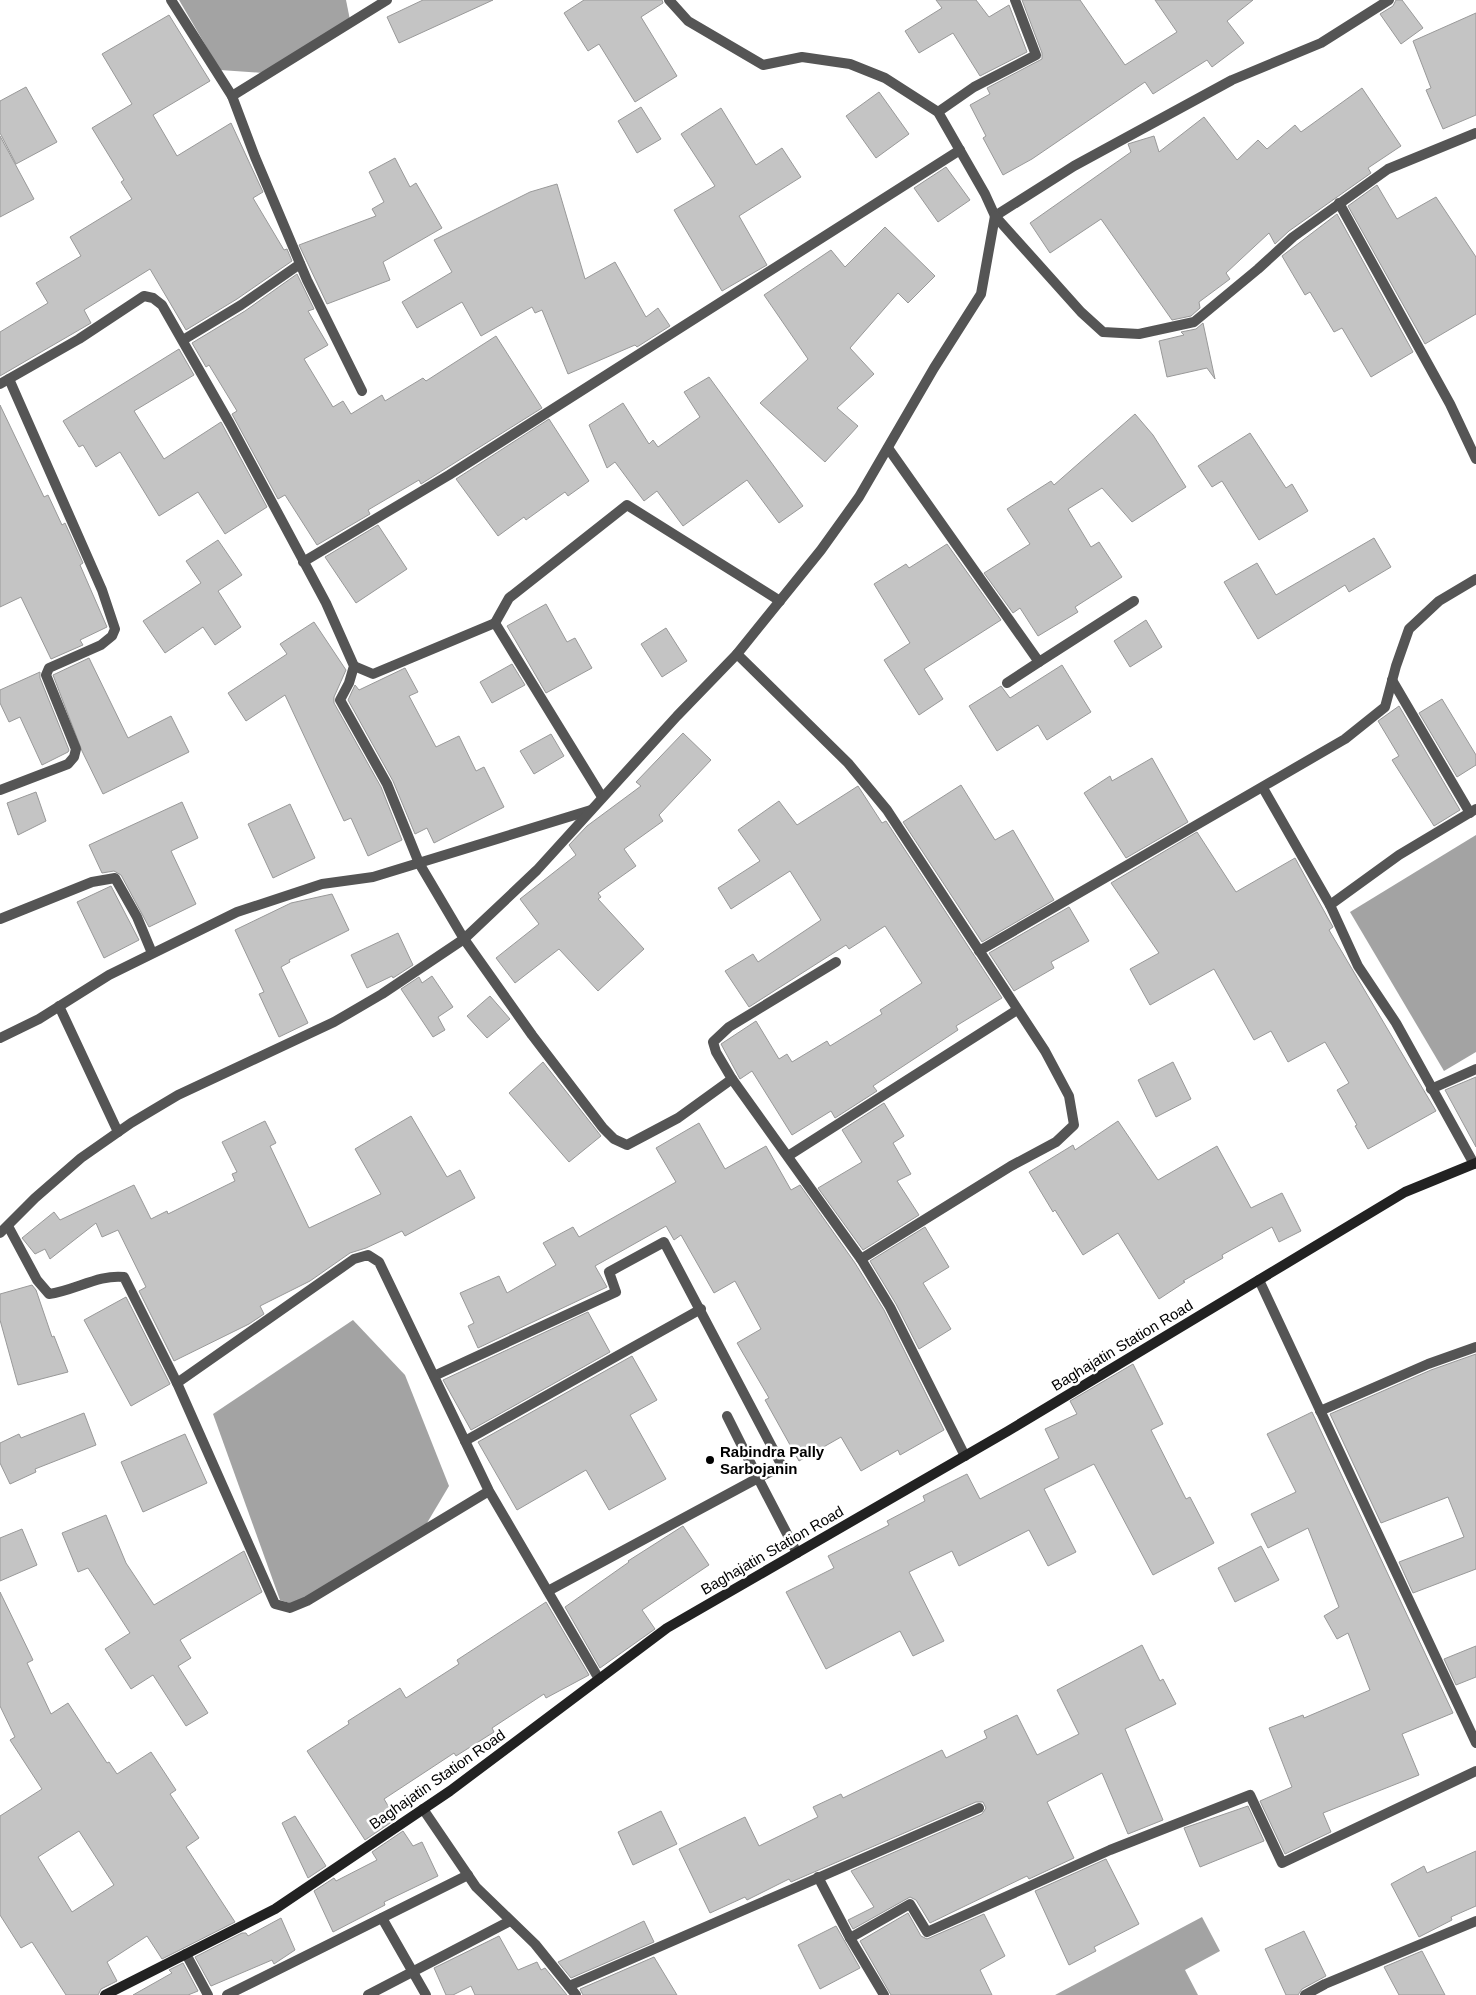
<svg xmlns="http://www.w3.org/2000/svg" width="1476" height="1995" viewBox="0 0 1476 1995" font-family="Helvetica,sans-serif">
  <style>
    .water { fill: #a3a3a3 }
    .building { fill: #c4c4c4; stroke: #999; fill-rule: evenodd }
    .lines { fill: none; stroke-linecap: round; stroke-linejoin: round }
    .street { stroke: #555; stroke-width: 10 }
    .secondary { stroke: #222; stroke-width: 10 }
    .poi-dot { fill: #000; stroke: #fff; stroke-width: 2 }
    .labels { text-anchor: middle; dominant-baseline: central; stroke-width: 5; stroke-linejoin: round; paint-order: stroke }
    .street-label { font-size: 15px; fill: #000; stroke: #fff }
    .poi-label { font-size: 15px; font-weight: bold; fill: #000; stroke: #fff; text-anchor: start }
  </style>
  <rect width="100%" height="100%" fill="#fff"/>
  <g class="water">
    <polygon points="179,0 346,0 350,20 263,73 220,70"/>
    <polygon points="1476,835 1476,1052 1444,1071 1350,912"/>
    <polygon points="353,1320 405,1375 449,1486 424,1528 296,1605 280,1600 213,1414"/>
    <polygon points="1202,1917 1220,1951 1185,1970 1198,1995 1055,1995"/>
  </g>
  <g class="building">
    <polygon points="423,0 493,0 399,43 387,17"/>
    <polygon points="584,0 662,0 663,3 641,17 677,76 635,102 599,44 588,51 564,13"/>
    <polygon points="936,0 976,0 989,17 1009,5 1027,52 980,76 953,33 919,53 905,31 942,8"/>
    <polygon points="1022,0 1080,0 1125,65 1177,32 1155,0 1253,0 1227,21 1244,43 1212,67 1207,60 1153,94 1145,82 1032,159 1003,175 983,138 986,136 970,105 990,94 987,88 1042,59 1042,53"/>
    <polygon points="1396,0 1402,0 1423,28 1401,44 1380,14 1393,6"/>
    <polygon points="1476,13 1476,115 1443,129 1426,90 1431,88 1413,41"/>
    <polygon points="169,15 210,81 153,115 177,156 231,123 263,192 253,198 284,250 287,249 292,261 237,299 186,330 150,269 84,310 91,323 0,376 0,332 48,303 36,283 81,256 70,237 132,199 121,182 124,180 92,128 132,104 102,54"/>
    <polygon points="26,87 57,142 16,164 0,133 0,101"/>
    <polygon points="1362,88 1401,146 1368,168 1371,173 1289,231 1275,244 1269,233 1226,273 1230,279 1199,302 1200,308 1191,316 1172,320 1101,219 1050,253 1030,223 1131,152 1128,144 1131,143 1154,136 1159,152 1204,117 1237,160 1258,140 1267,149 1295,125 1301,132"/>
    <polygon points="879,92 909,134 876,158 846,116"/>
    <polygon points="641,107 661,139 637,153 618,121"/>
    <polygon points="721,108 756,165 782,148 801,177 739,216 767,265 722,291 674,210 715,186 681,134"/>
    <polygon points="0,136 34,199 0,217"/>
    <polygon points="395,158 410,187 416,183 442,228 383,262 390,280 327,304 299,245 376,216 372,209 384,202 369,172"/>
    <polygon points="946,167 970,200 938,222 914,188"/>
    <polygon points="557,184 585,279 615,262 646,317 658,308 670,326 637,347 635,345 568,374 542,310 535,313 532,307 481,336 462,302 417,328 402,302 452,272 434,240 530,192"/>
    <polygon points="1377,185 1397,219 1436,197 1476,257 1476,314 1425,344 1348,206"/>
    <polygon points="1337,214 1413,352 1371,377 1342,328 1334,332 1310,292 1305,295 1282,256"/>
    <polygon points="885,227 935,276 908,303 898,293 850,348 874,374 837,408 858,426 825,462 760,403 808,359 764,295 831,250 845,267"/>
    <polygon points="297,274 314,309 308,311 328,345 304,359 333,407 343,401 351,414 382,395 385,401 423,378 426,381 496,336 542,408 421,484 419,480 368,510 370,514 317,545 285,495 278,499 232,414 237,411 209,365 206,367 192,343 245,311"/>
    <polygon points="1203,323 1215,379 1207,368 1167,377 1159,341 1184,335 1181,332 1196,329"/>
    <polygon points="179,349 194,375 134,411 164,459 221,422 267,507 225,534 198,492 159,516 120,452 96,467 83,445 79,447 63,421"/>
    <polygon points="709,377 803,506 779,523 747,480 683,526 657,491 644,501 615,462 607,468 589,425 623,403 649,444 653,440 658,447 700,417 684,392"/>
    <polygon points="0,405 44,497 48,495 62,525 65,523 70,534 83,563 80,565 107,627 80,640 83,645 51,659 21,597 0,607"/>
    <polygon points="1135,414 1153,435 1186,487 1132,522 1102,488 1068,509 1091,547 1099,542 1122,577 1075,607 1078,612 1038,636 1020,608 1013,613 984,573 1030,544 1007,509 1051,481 1054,485"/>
    <polygon points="549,419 589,481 568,496 565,492 526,520 524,517 498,536 456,479"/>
    <polygon points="1250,433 1286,488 1292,484 1308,511 1259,540 1222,481 1212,487 1198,466"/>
    <polygon points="378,525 407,569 356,603 325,557"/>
    <polygon points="1374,538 1391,567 1349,592 1345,585 1258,639 1224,582 1257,563 1276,595"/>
    <polygon points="218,540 242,575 218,591 241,627 215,645 203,627 165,653 143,621 201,583 186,561"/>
    <polygon points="947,544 1001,620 924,669 943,699 919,715 884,660 910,643 874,584 906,564 909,568"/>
    <polygon points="546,604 567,642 575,638 592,668 546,693 507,626"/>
    <polygon points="1146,620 1162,647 1130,667 1114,641"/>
    <polygon points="314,622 346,670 334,697 334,703 381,787 402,840 368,856 351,818 344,821 285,695 246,721 228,693 287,654 280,644"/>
    <polygon points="666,628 687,661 662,677 641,644"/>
    <polygon points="89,658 128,738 171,716 189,752 103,794 82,751 53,675"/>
    <polygon points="512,664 525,685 492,703 480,682"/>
    <polygon points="1062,665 1091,712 1047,740 1038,725 997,751 969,706 1001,686 1010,698"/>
    <polygon points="405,668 418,692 409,696 436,747 459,736 476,771 484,767 504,807 434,843 427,828 415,834 393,781 348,700 355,685 359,690"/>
    <polygon points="40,672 40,678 69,750 68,752 42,765 20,717 9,722 0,703 0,690"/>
    <polygon points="1442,699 1476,755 1476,765 1457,777 1419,713"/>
    <polygon points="1399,706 1460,810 1434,826 1392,760 1399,756 1378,721"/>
    <polygon points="683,733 711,760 659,815 663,821 624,849 636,866 598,893 601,897 598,899 644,949 598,991 559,949 515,983 496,958 539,924 520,899 576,855 569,845 587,826 641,786 636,782"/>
    <polygon points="551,734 564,756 534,774 520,751"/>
    <polygon points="1152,758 1188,822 1126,858 1084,793 1110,776 1112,781"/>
    <polygon points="961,785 995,840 1013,830 1054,900 982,942 903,822"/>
    <polygon points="858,786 882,823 886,821 1002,998 956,1026 958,1030 873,1086 877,1091 835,1118 831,1111 792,1135 752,1071 740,1079 721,1044 756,1021 779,1059 787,1054 792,1062 827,1041 830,1046 882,1014 880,1010 922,983 885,926 849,949 846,945 749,1007 725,971 753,954 758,962 821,920 790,871 731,909 718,888 760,861 738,830 779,801 797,825"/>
    <polygon points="36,792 46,821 18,835 7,803"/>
    <polygon points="182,802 198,838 171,851 196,904 149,927 121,875 114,871 102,873 89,845"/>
    <polygon points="290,804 315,858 273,878 248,824"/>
    <polygon points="1197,832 1236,892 1295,858 1329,920 1333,927 1329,930 1436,1111 1368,1149 1355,1126 1357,1125 1337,1090 1349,1083 1325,1042 1288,1062 1271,1031 1254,1040 1214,969 1150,1005 1130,969 1159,953 1111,883"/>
    <polygon points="111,886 139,940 104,958 77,902"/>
    <polygon points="332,894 349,930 289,960 290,962 281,967 308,1023 279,1037 259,994 264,992 235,930 291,903"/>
    <polygon points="1069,907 1089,941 1051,962 1054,968 1014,991 989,953"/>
    <polygon points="398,933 413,965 393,978 392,976 367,988 351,955"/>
    <polygon points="432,976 453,1007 438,1017 445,1030 433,1037 401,989 419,977 422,983"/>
    <polygon points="490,996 510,1019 487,1038 467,1016"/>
    <polygon points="543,1062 601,1136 569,1162 509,1093"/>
    <polygon points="1173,1062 1191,1099 1156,1117 1138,1080"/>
    <polygon points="1476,1077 1476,1147 1445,1090"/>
    <polygon points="884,1103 904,1136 893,1143 911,1174 897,1181 919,1215 863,1250 818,1188 862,1162 842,1130"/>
    <polygon points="411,1116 447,1177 460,1170 475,1198 405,1236 402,1231 366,1248 350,1253 310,1281 260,1306 264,1314 249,1324 174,1361 139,1291 146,1287 118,1230 102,1237 96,1223 50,1259 45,1249 35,1254 22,1238 54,1212 60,1220 134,1185 151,1219 167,1211 168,1214 235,1181 232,1174 237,1172 222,1142 265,1121 276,1143 270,1146 309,1228 381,1194 355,1149"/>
    <polygon points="1118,1121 1158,1180 1217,1146 1251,1208 1282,1193 1301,1231 1279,1242 1272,1227 1222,1255 1223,1258 1183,1281 1185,1282 1159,1299 1118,1233 1083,1255 1055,1210 1053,1212 1029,1172 1073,1145 1075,1150"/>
    <polygon points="699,1123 725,1169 766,1146 791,1190 800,1185 855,1263 884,1310 944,1430 900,1455 898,1450 861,1471 841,1437 799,1461 765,1400 769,1398 737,1343 761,1329 735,1281 714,1293 681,1235 674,1240 666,1226 595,1266 607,1287 478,1348 468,1326 474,1323 460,1293 499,1276 507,1293 556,1265 543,1243 573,1227 579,1237 676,1182 656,1148"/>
    <polygon points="925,1227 949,1267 923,1283 951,1329 919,1349 896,1304 870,1261"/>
    <polygon points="32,1285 36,1290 52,1337 54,1336 68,1372 18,1385 0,1320 0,1294"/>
    <polygon points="126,1297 170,1384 131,1406 84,1320"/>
    <polygon points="588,1312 610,1352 471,1430 443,1380"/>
    <polygon points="1476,1354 1476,1569 1413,1593 1399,1562 1464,1537 1448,1497 1381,1523 1330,1414 1431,1370"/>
    <polygon points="632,1356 657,1400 630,1415 666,1479 609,1510 586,1470 517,1510 478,1442"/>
    <polygon points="1133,1364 1163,1424 1151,1430 1186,1499 1190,1497 1214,1543 1153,1575 1094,1464 1044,1489 1076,1552 1048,1566 1029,1530 959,1566 952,1551 909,1572 944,1641 913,1656 900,1631 826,1669 786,1592 834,1568 828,1556 889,1525 887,1521 925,1501 923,1496 967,1474 980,1499 1059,1458 1045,1429 1077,1414 1070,1401"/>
    <polygon points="1312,1412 1453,1713 1402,1734 1419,1775 1323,1813 1331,1832 1285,1854 1260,1801 1292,1787 1269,1728 1303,1715 1304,1718 1370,1690 1348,1633 1337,1639 1324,1616 1339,1607 1308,1528 1268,1548 1251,1514 1296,1492 1267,1434"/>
    <polygon points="84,1413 96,1445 35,1469 36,1472 10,1484 0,1463 0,1443 19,1434 21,1438"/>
    <polygon points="185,1434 207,1483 143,1512 121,1462"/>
    <polygon points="106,1515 126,1563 154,1605 244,1551 262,1592 180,1640 191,1658 178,1666 208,1713 186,1726 153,1675 131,1689 105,1649 130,1633 88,1568 78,1572 62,1533"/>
    <polygon points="683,1526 709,1565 642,1610 655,1629 600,1668 565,1607 629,1562 628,1561"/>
    <polygon points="22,1529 37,1565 0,1581 0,1538"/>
    <polygon points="1261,1546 1279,1580 1235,1602 1218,1568"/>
    <path d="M0,1592L33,1660L27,1663L51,1714L68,1703L107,1763L109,1762L117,1774L151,1752L176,1790L170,1794L199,1838L186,1847L235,1922L162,1959L147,1936L107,1962L117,1981L101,1989L98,1995H66L32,1942L21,1948L0,1915V1816L42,1789L10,1740L15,1737L0,1706ZM79,1831L114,1885L72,1912L38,1857Z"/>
    <polygon points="546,1602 589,1675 546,1698 544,1694 492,1728 494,1732 456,1756 454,1753 384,1799 396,1819 365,1840 307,1751 349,1724 348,1721 400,1688 406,1698 459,1664 457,1660"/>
    <polygon points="1142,1645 1160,1681 1163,1679 1176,1704 1125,1729 1163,1820 1128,1834 1102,1773 1047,1802 1074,1858 1029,1879 1027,1876 930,1923 916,1900 910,1897 853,1929 848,1920 874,1907 851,1871 982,1814 986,1808 983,1802 976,1802 791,1882 789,1879 747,1900 745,1897 710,1913 679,1849 745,1817 759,1846 818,1817 813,1807 841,1794 843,1798 942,1750 946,1758 987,1738 984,1731 1017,1715 1037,1755 1079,1734 1057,1690"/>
    <polygon points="1476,1646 1476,1677 1456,1685 1444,1659"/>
    <polygon points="1248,1806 1264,1841 1200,1867 1184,1828"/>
    <polygon points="661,1811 677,1844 633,1865 618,1832"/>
    <polygon points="295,1816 326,1866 308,1878 282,1823"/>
    <polygon points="403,1831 413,1846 422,1842 438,1876 384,1902 385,1905 333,1932 314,1891 334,1878 336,1881 377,1860 372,1852"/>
    <polygon points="1476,1851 1476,1906 1451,1917 1452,1920 1419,1937 1391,1884 1424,1866 1427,1873"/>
    <polygon points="1106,1859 1139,1924 1094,1947 1096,1951 1069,1965 1035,1891"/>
    <polygon points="908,1913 921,1936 927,1939 984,1914 1005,1956 980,1970 992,1995 891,1995 860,1941"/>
    <polygon points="281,1918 295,1950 274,1964 272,1960 211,1986 195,1957 242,1933 246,1933 248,1936"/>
    <polygon points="644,1921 654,1942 571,1978 558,1962"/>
    <polygon points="836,1926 860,1968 820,1989 798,1945"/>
    <polygon points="1304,1931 1326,1976 1302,1989 1298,1995 1286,1995 1265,1949"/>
    <polygon points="499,1936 518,1970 537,1962 541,1970 545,1968 567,1995 475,1995 471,1986 453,1995 446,1995 434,1968"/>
    <polygon points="1422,1951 1445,1995 1399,1995 1384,1967"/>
    <polygon points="654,1957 677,1995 583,1995 580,1989"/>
    <polygon points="183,1963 198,1991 188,1995 133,1995 172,1973 169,1970"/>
  </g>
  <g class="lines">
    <g class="street">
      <polyline points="171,0 232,96"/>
      <polyline points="669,0 688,21 763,65 802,57 850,64 885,78 938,112 985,194 995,216 1074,166 1232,80 1321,43 1389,0"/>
      <polyline points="938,112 974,87 1036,55 1015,0"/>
      <polyline points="1339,203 1450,404 1476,459"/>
      <polyline points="183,340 241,305 300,264"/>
      <polyline points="0,384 79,339 144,296 153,298 162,305 230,424 326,603 354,666 349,683 340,700 387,784 419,863 464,939 532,1035 603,1128 614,1139 627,1145 678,1118 732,1079 861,1259"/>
      <polyline points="362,391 307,280 255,157 232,96 387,0"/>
      <polyline points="888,448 1039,662 1134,601"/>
      <polyline points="303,562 449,475 960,150"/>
      <polyline points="495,623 509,598 627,505 780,601"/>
      <polyline points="737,654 821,550 859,497 934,368 981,294 995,216 1081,312 1103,332 1139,334 1194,322 1258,269 1293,237 1388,169 1476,133"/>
      <polyline points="354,666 373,674 495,623 602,797"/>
      <polyline points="1392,680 1470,813"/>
      <polyline points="1007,683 1039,662"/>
      <polyline points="1263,788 1330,905"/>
      <polyline points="0,790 68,764 74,757 76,749 46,675 49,668 101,645 112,636 115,629 102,590 9,379"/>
      <polyline points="0,919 92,882 115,878 137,917 152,953"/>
      <polyline points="979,951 1345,739 1385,707 1396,666 1409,629 1439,601 1476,579"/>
      <polyline points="59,1006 118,1132"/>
      <polyline points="0,1038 39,1019 109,975 237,912 322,884 373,877 591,810"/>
      <polyline points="732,1079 716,1052 713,1042 729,1027 836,962"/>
      <polyline points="1431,1089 1476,1069"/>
      <polyline points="788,1156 1017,1010"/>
      <polyline points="1474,1164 1396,1023 1358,966 1330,905 1399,855 1476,809"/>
      <path d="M8,1226L37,1280L49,1294C74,1291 99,1274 124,1277L177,1383"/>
      <polyline points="0,1233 35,1198 81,1158 131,1123 178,1095 334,1022 382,994 464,939 537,870 677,716 737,654 848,763 887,810 1045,1051 1069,1096 1074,1125 1056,1142 1011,1166 861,1259 890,1307 965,1456"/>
      <polyline points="1259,1280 1476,1743"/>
      <polyline points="434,1376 616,1292 609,1272 664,1242 782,1466 758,1478 797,1553"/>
      <polyline points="1320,1411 1428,1364 1476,1347"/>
      <polyline points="465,1441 701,1309"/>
      <polyline points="489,1491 307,1601 290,1608 275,1604 177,1383 354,1259 368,1255 379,1262 489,1491 599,1679"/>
      <polyline points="548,1591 758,1478 727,1416"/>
      <polyline points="423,1809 476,1887 535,1944 576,1995"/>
      <polyline points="818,1877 850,1938 910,1904 927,1932 1110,1850 1250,1795 1282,1863 1476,1771"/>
      <polyline points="382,1918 426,1995"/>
      <polyline points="850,1938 884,1995"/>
      <polyline points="186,1954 208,1995"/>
      <polyline points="569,1986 979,1808"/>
      <polyline points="227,1995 468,1875"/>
      <polyline points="368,1995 510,1921"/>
      <polyline points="1305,1995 1325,1984 1476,1921"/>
    </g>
    <polyline class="secondary" points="105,1995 275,1909 450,1791 667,1628 1008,1431 1405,1192 1476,1163"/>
  </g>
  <circle class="poi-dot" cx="710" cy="1460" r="5"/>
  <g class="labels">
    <g class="street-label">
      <text transform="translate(1122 1345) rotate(-31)">Baghajatin Station Road</text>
      <text transform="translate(772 1550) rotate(-30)">Baghajatin Station Road</text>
      <text transform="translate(437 1779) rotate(-35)">Baghajatin Station Road</text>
    </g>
    <g class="poi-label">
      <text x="720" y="1451">Rabindra Pally<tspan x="720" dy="17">Sarbojanin</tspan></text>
    </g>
  </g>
</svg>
